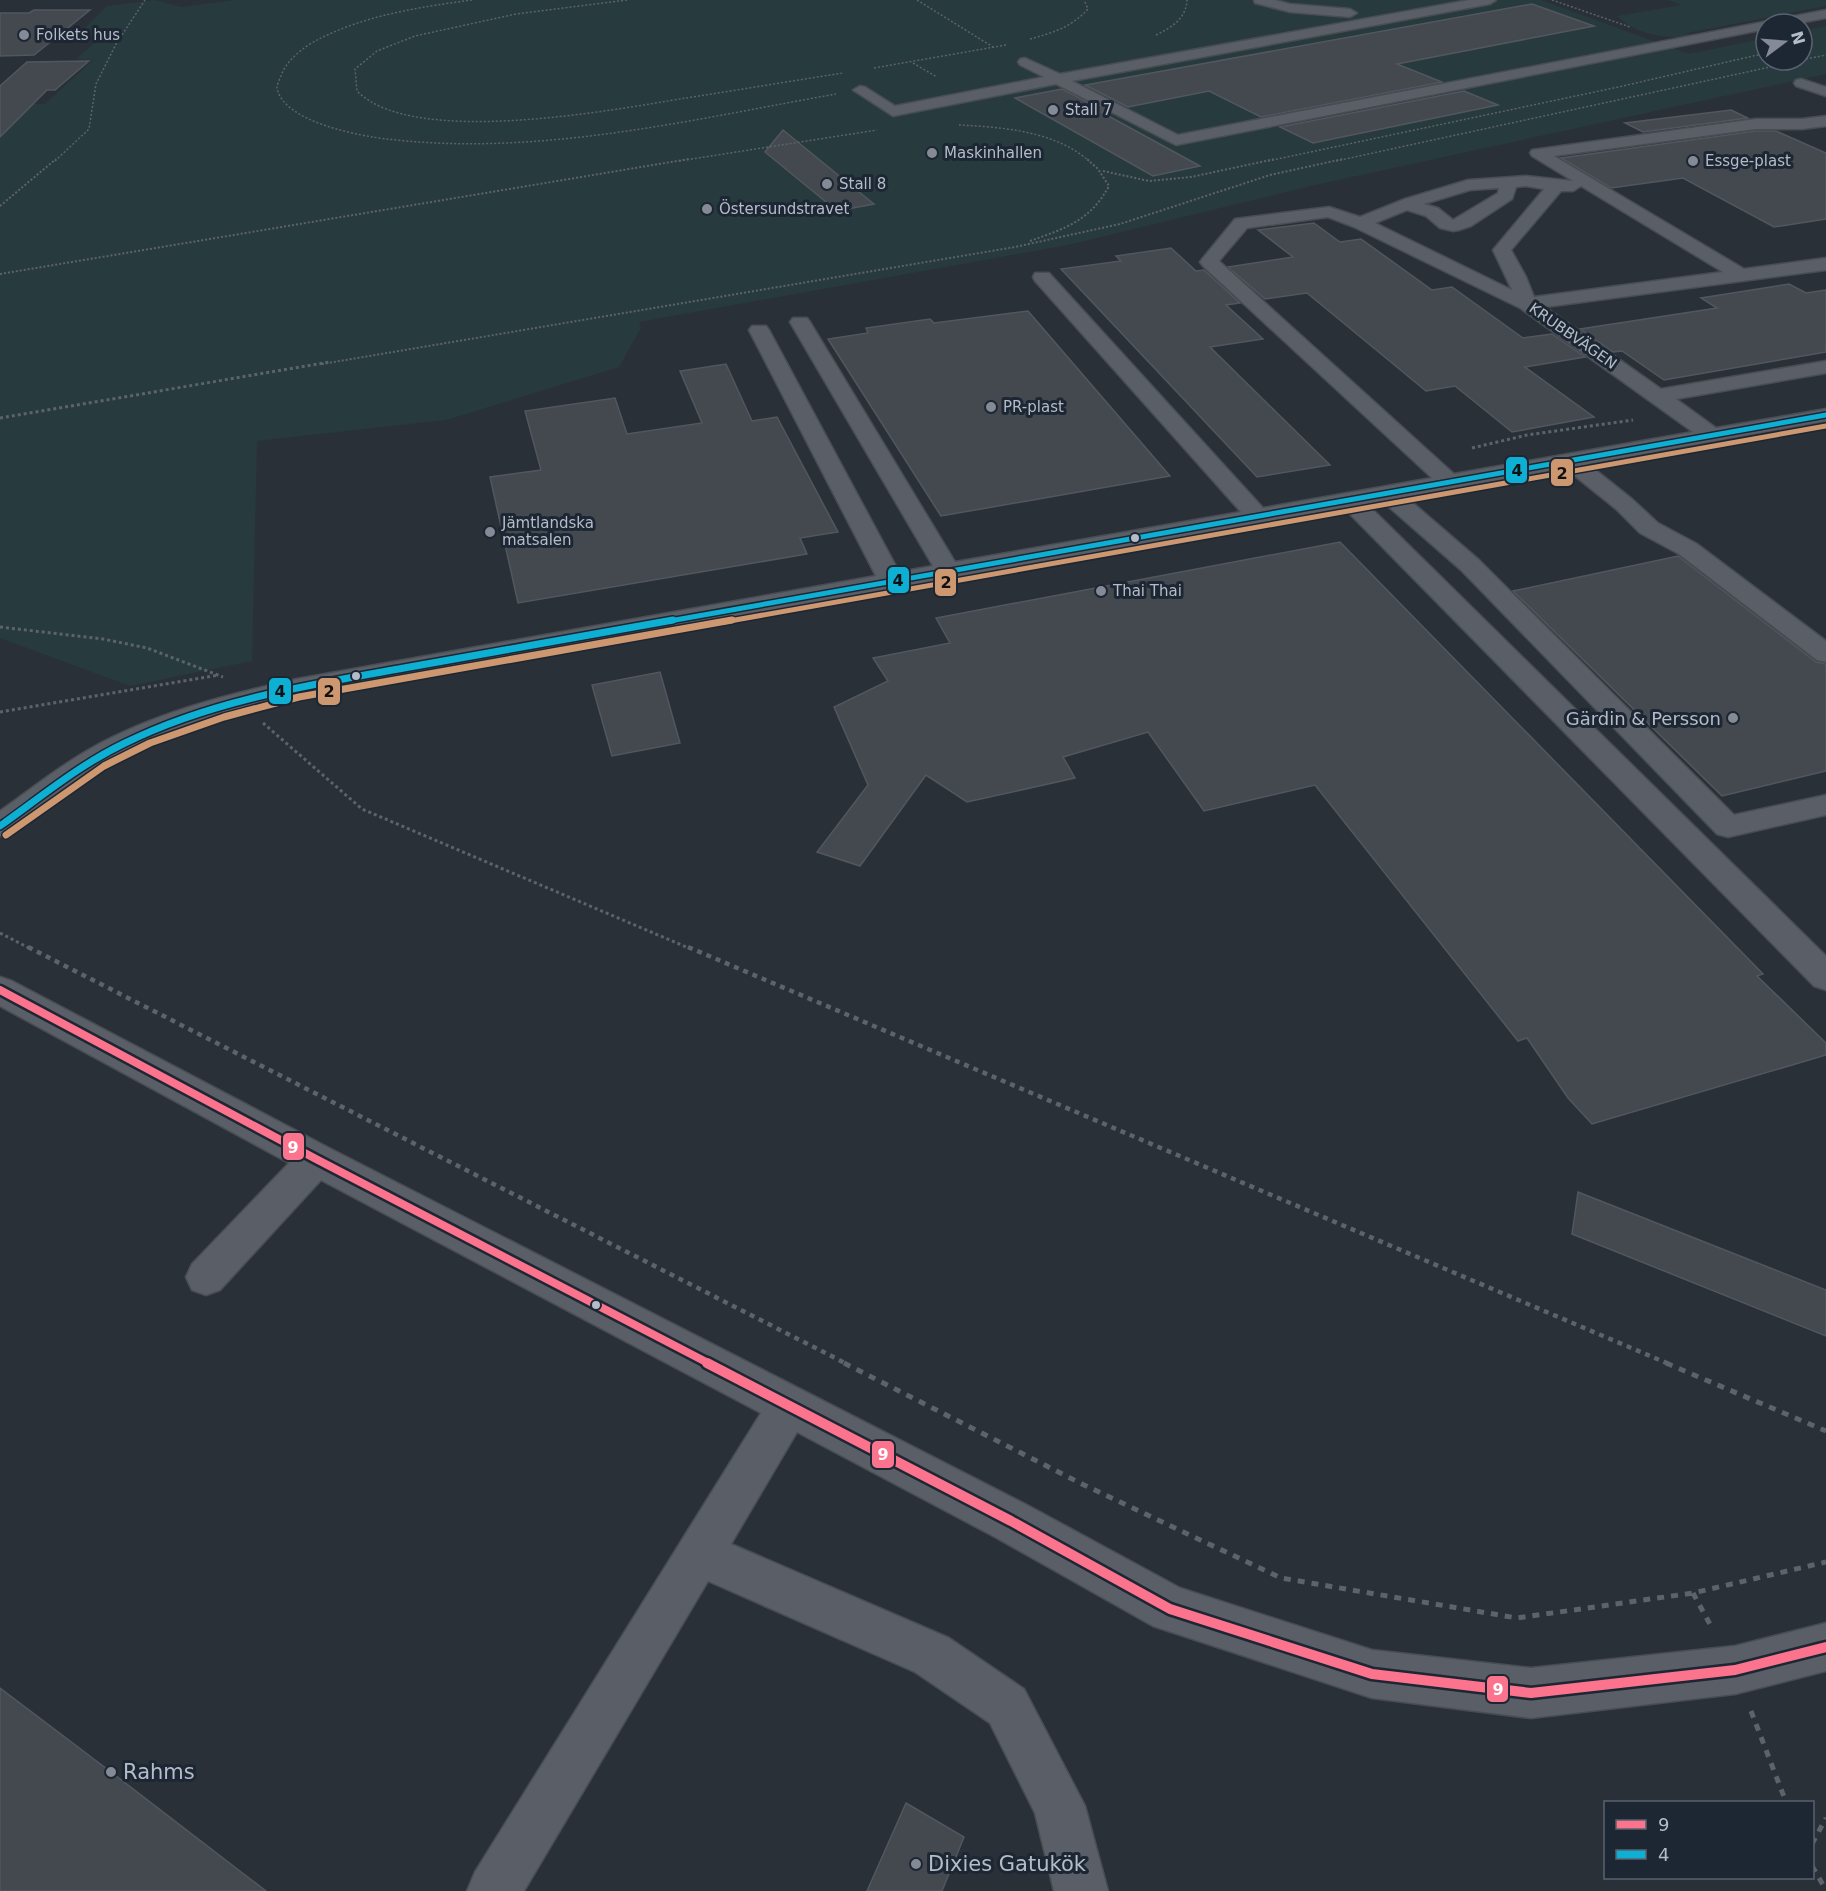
<svg xmlns="http://www.w3.org/2000/svg" width="1826" height="1891" viewBox="0 0 1826 1891" font-family="'DejaVu Sans',sans-serif">
  <style>
    .green { fill: #273a3e }
    .building { fill: #444950; stroke: #52575f; stroke-width: 1.5 }
    .lines { fill: none; stroke-linecap: round; stroke-linejoin: round }
    .minor-casing { stroke: #484c53; stroke-width: 3 }
    .path-far4 { stroke: #5d636a; stroke-width: 1.5; stroke-dasharray: 2 2; stroke-linecap: butt }
    .path-far3 { stroke: #5d636a; stroke-width: 2; stroke-dasharray: 2 2; stroke-linecap: butt }
    .path-far2 { stroke: #5d636a; stroke-width: 3; stroke-dasharray: 3 3; stroke-linecap: butt }
    .path-far1 { stroke: #5d636a; stroke-width: 4.5; stroke-dasharray: 5 5; stroke-linecap: butt }
    .path { stroke: #5d636a; stroke-width: 5; stroke-dasharray: 7 7; stroke-linecap: butt }
    .minor { fill: #5a5e66; fill-rule: evenodd }
    .bus-1-far1-casing { stroke: #1d2633; stroke-width: 13 }
    .bus-1-casing { stroke: #1d2633; stroke-width: 15 }
    .bus-2-far1-casing { stroke: #1d2633; stroke-width: 8 }
    .bus-2-casing { stroke: #1d2633; stroke-width: 10 }
    .bus-3-far1-casing { stroke: #1d2633; stroke-width: 8 }
    .bus-3-casing { stroke: #1d2633; stroke-width: 10 }
    .bus-1-far1 { stroke: #fc738d; stroke-width: 8 }
    .bus-1 { stroke: #fc738d; stroke-width: 10 }
    .bus-2-far1 { stroke: #0dafd3; stroke-width: 5 }
    .bus-2 { stroke: #0dafd3; stroke-width: 7 }
    .bus-3-far1 { stroke: #cd976f; stroke-width: 5 }
    .bus-3 { stroke: #cd976f; stroke-width: 7 }
    .poi-dot { fill: #848b96; stroke: #1d2633; stroke-width: 2 }
    .bus-dot { fill: #b4bcc9; stroke: #1d2633; stroke-width: 2 }
    .labels { text-anchor: middle; dominant-baseline: central; stroke-width: 6; stroke-linejoin: round; paint-order: stroke }
    .far-poi-label { font-size: 15px; fill: #b4bcc9; stroke: #1d2633; text-anchor: start }
    .far-street-label { font-size: 15px; fill: #b4bcc9; stroke: #1d2633 }
    .poi-label { font-size: 18px; fill: #b4bcc9; stroke: #1d2633; text-anchor: end }
    .near-poi-label { font-size: 21px; fill: #b4bcc9; stroke: #1d2633; text-anchor: start }
    .line-badge { stroke: #1d2633; stroke-width: 2 }
    .badge-label { font-size: 16px; text-anchor: middle; font-weight: bold; fill: #fff }
    .pale-badge-label { font-size: 16px; text-anchor: middle; font-weight: bold; fill: #111 }
  </style>
  <rect width="100%" height="100%" fill="#2a3038"/>
  <g class="green">
    <polygon points="155,0 181,7 235,0 1541,0 1689,54 1766,38 1766,60 1802,60 1802,31 1826,26 1826,74 1315,185 1068,245 639,322 641,328 619,367 446,420 257,441 252,661 130,686 0,638 0,104 45,104 93,60 76,59 98,40 83,30 107,6"/>
    <path d="M1668,0H1826V6L1687,33L1691,36C1668,40 1634,34 1617,16L1682,5Z"/>
  </g>
  <g class="building">
    <polygon points="1532,4 1594,26 1397,64 1442,82 1261,117 1209,91 1128,107 1085,85"/>
    <polygon points="34,10 90,10 34,55 0,56 0,13 29,13"/>
    <polygon points="89,61 55,90 47,90 0,137 0,86 27,62"/>
    <polygon points="1062,89 1105,111 1101,112 1200,166 1153,176 1015,98"/>
    <polygon points="1464,91 1498,105 1313,143 1280,127"/>
    <polygon points="1731,110 1748,118 1643,132 1625,123"/>
    <polygon points="783,130 843,179 874,204 837,211 765,152"/>
    <polygon points="1756,131 1776,131 1826,153 1826,219 1774,227 1683,178 1611,188 1561,158"/>
    <polygon points="1314,223 1340,242 1361,239 1432,290 1452,287 1523,338 1552,334 1585,357 1525,367 1594,417 1512,432 1455,386 1426,391 1307,293 1265,299 1228,267 1293,257 1258,230"/>
    <polygon points="1171,248 1196,271 1204,270 1240,303 1226,305 1263,339 1210,347 1330,465 1257,477 1061,269 1121,261 1116,256"/>
    <polygon points="1789,284 1806,293 1826,290 1826,352 1664,380 1622,351 1613,352 1580,329 1717,308 1701,298"/>
    <polygon points="1028,311 1170,476 941,516 828,339 868,333 866,328 930,319 934,323"/>
    <polygon points="726,364 752,421 777,417 838,532 800,538 807,554 518,603 490,477 541,470 525,411 615,398 627,434 702,423 680,371"/>
    <polygon points="1340,542 1763,974 1757,976 1826,1043 1826,1055 1592,1124 1568,1098 1527,1038 1518,1041 1315,785 1204,811 1148,732 1063,757 1075,778 967,802 926,775 860,866 817,852 868,785 834,707 888,681 873,658 950,643 936,618"/>
    <polygon points="1678,556 1816,662 1826,664 1826,771 1722,796 1513,591"/>
    <polygon points="660,672 680,743 612,756 592,685"/>
    <polygon points="1578,1192 1826,1290 1826,1336 1572,1234"/>
    <polygon points="0,1688 111,1772 266,1891 0,1891"/>
    <polygon points="906,1803 964,1837 942,1891 867,1891"/>
  </g>
  <g class="lines">
    <defs>
      <g id="minor">
        <polygon points="1254,0 1275,0 1290,4 1350,9 1357,13 1350,17 1290,12 1255,3"/>
        <polygon points="1469,0 1496,0 1490,4 1072,81 1178,135 1826,10 1826,18 1793,24 1766,24 1766,29 1176,145 1056,84 893,116 853,90 860,86 865,87 895,106 1044,77 1020,65 1018,62 1020,59 1025,58 1060,74"/>
        <polygon points="1801,79 1826,87 1826,96 1796,86 1794,83 1796,80"/>
        <path d="M1826,116V126L1802,129H1756L1554,156L1744,269L1826,258V270L1545,307L1661,389L1826,361V373L1676,399L1716,428L1826,409V421L1588,464L1632,499L1658,523L1697,544L1826,641V662L1817,660L1679,554L1640,533L1616,509L1565,468L1406,497L1479,560L1734,815L1826,795V815L1728,837L1717,834L1461,570L1382,501L1367,504L1826,956V990L1814,986L1344,508L272,701C212,716 153,736 101,768C69,788 41,812 11,833L0,836V811C30,790 58,767 90,749C154,713 226,695 297,679L876,576L749,330L752,326H766L769,330L899,572L933,566L790,322L793,318H807L810,322L955,562L1241,512L1035,281L1033,277L1035,273H1049L1263,508L1432,478L1203,266L1200,262L1203,258L1235,219L1329,207L1360,217L1405,199L1468,180L1526,176L1573,181L1532,156L1530,153L1532,150L1756,119H1802ZM1526,186L1544,189L1493,250L1512,290L1375,223L1407,210L1426,216L1440,228L1453,231L1459,230L1471,226L1512,199L1516,187ZM1581,186L1723,272L1534,297L1526,277L1511,250L1561,191H1573ZM1499,188L1498,193L1453,220L1438,208L1424,204L1470,190ZM1328,217L1354,227L1520,308L1693,432L1454,474L1219,261L1247,228Z"/>
        <polygon points="0,977 12,981 329,1148 1027,1505 1180,1588 1372,1650 1531,1668 1735,1646 1826,1623 1826,1671 1735,1694 1531,1718 1372,1698 1153,1626 995,1537 797,1432 731,1544 949,1638 1024,1689 1085,1806 1108,1891 1054,1891 1035,1813 990,1723 915,1672 708,1581 524,1891 467,1891 475,1872 761,1413 321,1180 220,1290 206,1295 192,1290 186,1277 192,1264 289,1163 0,1006"/>
      </g>
    </defs>
    <use href="#minor" class="minor-casing"/>
    <g class="path-far4">
      <path d="M472,0C420,7 366,15 319,39C305,46 286,60 281,76C279,80 277,85 277,88C283,122 360,136 387,139C538,157 689,120 836,94"/>
      <path d="M627,0L516,14L415,36L377,51L355,69L357,91C413,148 612,110 686,98C738,90 791,81 843,73"/>
      <polyline points="917,0 993,47"/>
      <polyline points="1552,0 1630,27"/>
      <path d="M1156,35C1172,27 1186,19 1187,0"/>
      <path d="M1030,39C1052,33 1072,27 1088,9L1084,0"/>
      <polyline points="1806,59 1826,55"/>
      <polyline points="913,63 937,77"/>
      <polyline points="874,68 1006,45"/>
      <path d="M959,125C1002,127 1055,131 1089,161"/>
      <polyline points="55,161 89,129 96,84 116,44 145,0"/>
      <polyline points="679,161 877,130"/>
      <polyline points="1268,161 1623,86 1766,53"/>
      <polyline points="1336,161 1784,64"/>
    </g>
    <g class="path-far3">
      <polyline points="1103,171 1149,181 1191,177 1275,159"/>
      <polyline points="0,206 56,159"/>
      <path d="M1030,241C1066,228 1090,221 1109,186L1098,169L1087,159"/>
      <polyline points="0,274 689,159"/>
      <polyline points="322,364 1015,247 1120,224 1270,175 1343,159"/>
    </g>
    <g class="path-far2">
      <polyline points="0,418 330,362"/>
      <polyline points="1472,448 1527,435 1633,420"/>
      <polyline points="0,627 103,639 147,648 223,677"/>
      <polyline points="0,712 219,675"/>
      <polyline points="263,723 362,809 691,949"/>
      <polyline points="0,933 31,949"/>
    </g>
    <g class="path-far1">
      <polyline points="28,947 847,1364"/>
      <polyline points="688,947 1669,1364"/>
    </g>
    <g class="path">
      <polyline points="844,1363 1084,1485 1281,1578 1517,1618 1693,1593 1826,1562"/>
      <polyline points="1666,1363 1826,1431"/>
      <polyline points="1693,1593 1712,1628"/>
      <polyline points="1751,1711 1786,1802"/>
      <polyline points="1812,1844 1826,1818"/>
      <polyline points="1812,1866 1826,1890"/>
    </g>
    <use href="#minor" class="minor"/>
    <defs>
      <polyline id="bus-1-far1" points="0,990 316,1159 710,1364"/>
      <polyline id="bus-1" points="707,1363 1011,1521 1170,1609 1372,1674 1531,1693 1735,1670 1826,1647"/>
      <polyline id="bus-2-far1" points="664,622 1826,415"/>
      <path id="bus-2" d="M0,826C41,797 79,765 125,743C212,700 309,685 404,668C494,652 583,636 673,620"/>
      <polyline id="bus-3-far1" points="724,622 1826,426"/>
      <polyline id="bus-3" points="6,835 104,766 150,743 224,717 299,697 732,620"/>
    </defs>
    <use href="#bus-1-far1" class="bus-1-far1-casing"/>
    <use href="#bus-1" class="bus-1-casing"/>
    <use href="#bus-2-far1" class="bus-2-far1-casing"/>
    <use href="#bus-2" class="bus-2-casing"/>
    <use href="#bus-3-far1" class="bus-3-far1-casing"/>
    <use href="#bus-3" class="bus-3-casing"/>
    <use href="#bus-1-far1" class="bus-1-far1"/>
    <use href="#bus-1" class="bus-1"/>
    <use href="#bus-2-far1" class="bus-2-far1"/>
    <use href="#bus-2" class="bus-2"/>
    <use href="#bus-3-far1" class="bus-3-far1"/>
    <use href="#bus-3" class="bus-3"/>
  </g>
  <g class="poi-dot">
    <circle cx="24" cy="35" r="6"/>
    <circle cx="1053" cy="110" r="6"/>
    <circle cx="932" cy="153" r="6"/>
    <circle cx="1693" cy="161" r="6"/>
    <circle cx="827" cy="184" r="6"/>
    <circle cx="707" cy="209" r="6"/>
    <circle cx="991" cy="407" r="6"/>
    <circle cx="490" cy="532" r="6"/>
    <circle cx="1101" cy="591" r="6"/>
    <circle cx="1733" cy="718" r="6"/>
    <circle cx="111" cy="1772" r="6"/>
    <circle cx="916" cy="1864" r="6"/>
  </g>
  <g class="bus-dot">
    <circle cx="1135" cy="538" r="5"/>
    <circle cx="356" cy="676" r="5"/>
    <circle cx="596" cy="1305" r="5"/>
  </g>
  <g class="labels">
    <g class="far-poi-label">
      <text x="36" y="35">Folkets hus</text>
      <text x="1065" y="110">Stall 7</text>
      <text x="944" y="153">Maskinhallen</text>
      <text x="1705" y="161">Essge-plast</text>
      <text x="839" y="184">Stall 8</text>
      <text x="719" y="209">Östersundstravet</text>
      <text x="1003" y="407">PR-plast</text>
      <text x="502" y="523">Jämtlandska<tspan x="502" dy="17">matsalen</tspan></text>
      <text x="1113" y="591">Thai Thai</text>
    </g>
    <g class="far-street-label">
      <text transform="translate(1573 336) rotate(35)">KRUBBVÄGEN</text>
    </g>
    <g class="poi-label">
      <text x="1721" y="718">Gärdin &amp; Persson</text>
    </g>
    <g class="near-poi-label">
      <text x="123" y="1772">Rahms</text>
      <text x="928" y="1864">Dixies Gatukök</text>
    </g>
  </g>
  <g class="line-badge">
    <rect x="1505" y="456" width="23" height="28" rx="6" fill="#0dafd3"/>
    <rect x="1550" y="458" width="24" height="29" rx="6" fill="#cd976f"/>
    <rect x="887" y="566" width="23" height="28" rx="6" fill="#0dafd3"/>
    <rect x="934" y="568" width="23" height="29" rx="6" fill="#cd976f"/>
    <rect x="268" y="677" width="24" height="28" rx="6" fill="#0dafd3"/>
    <rect x="317" y="677" width="24" height="29" rx="6" fill="#cd976f"/>
    <rect x="282" y="1132" width="23" height="29" rx="6" fill="#fc738d"/>
    <rect x="871" y="1440" width="24" height="29" rx="6" fill="#fc738d"/>
    <rect x="1486" y="1675" width="23" height="28" rx="6" fill="#fc738d"/>
  </g>
  <g class="badge-label">
    <text x="293" y="1153">9</text>
    <text x="883" y="1460">9</text>
    <text x="1498" y="1695">9</text>
  </g>
  <g class="pale-badge-label">
    <text x="1517" y="476">4</text>
    <text x="1562" y="479">2</text>
    <text x="898" y="586">4</text>
    <text x="946" y="588">2</text>
    <text x="280" y="697">4</text>
    <text x="329" y="697">2</text>
  </g>
  <rect x="1604" y="1801" width="210" height="78" fill="#1d2633" stroke="#59626f" stroke-width="1.5"/>
  <rect x="1616" y="1820" width="30" height="9" fill="#fc738d" stroke="#59626f" stroke-width="1.5"/>
  <text x="1658" y="1831" font-size="18" fill="#b4bcc9">9</text>
  <rect x="1616" y="1850" width="30" height="9" fill="#0dafd3" stroke="#59626f" stroke-width="1.5"/>
  <text x="1658" y="1861" font-size="18" fill="#b4bcc9">4</text>
  <g transform="translate(1784 42) rotate(74)"><circle r="28" fill="#1d2633" stroke="#59626f" stroke-width="1.5"/>
  <path d="M0-4.5L10 22L0 15L-10 22Z" fill="#848b96"/>
  <text y="-9" font-size="16" font-weight="bold" text-anchor="middle" fill="#b4bcc9">N</text>
  </g>
</svg>
